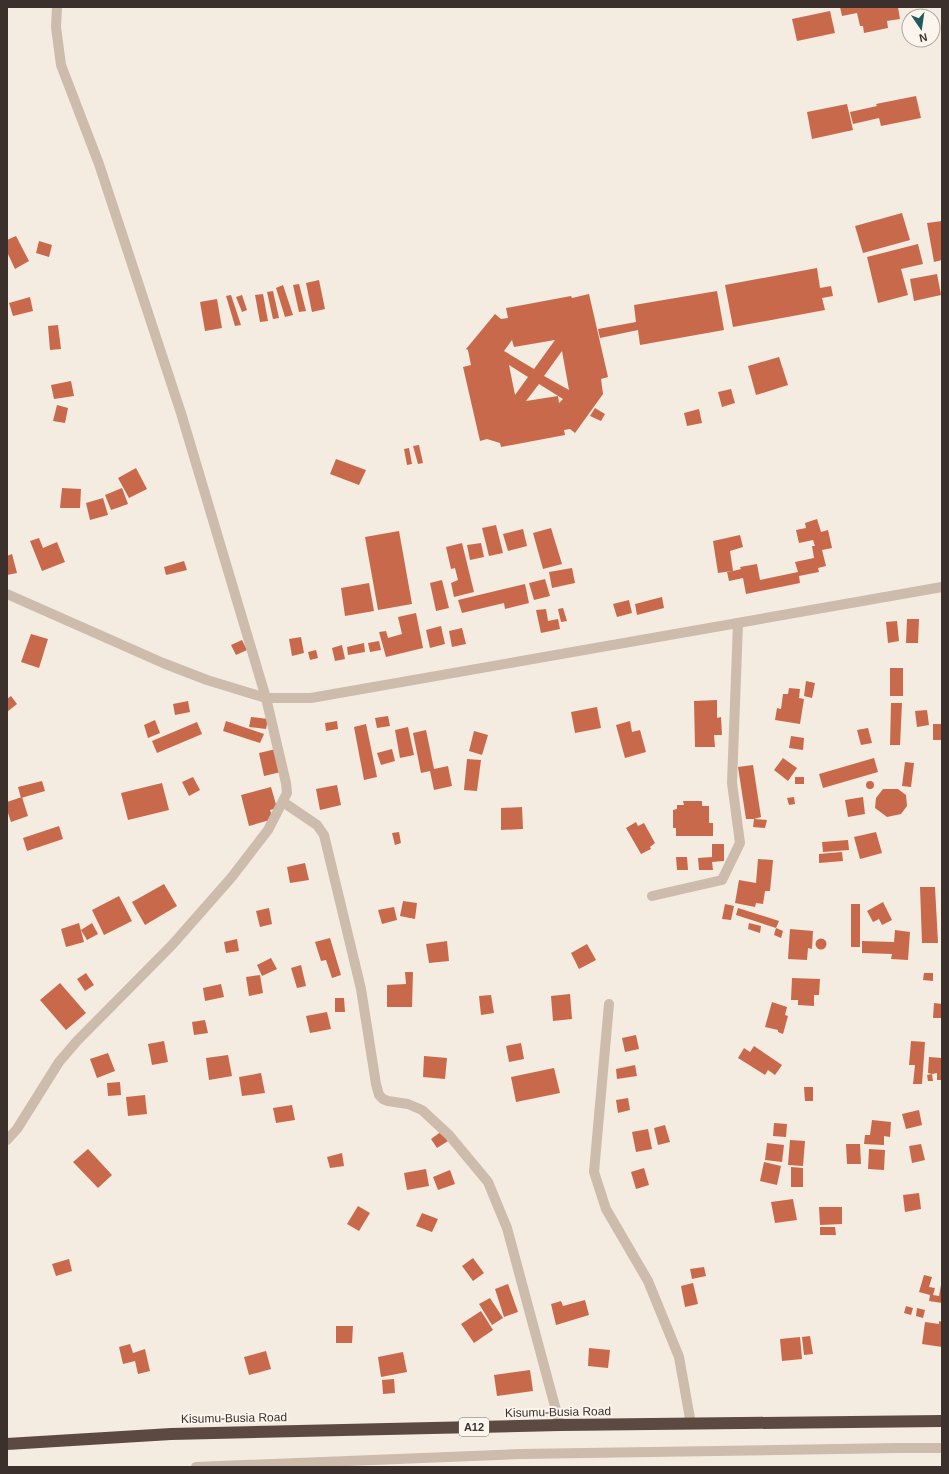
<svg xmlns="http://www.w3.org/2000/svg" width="949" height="1474" viewBox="0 0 949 1474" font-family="Arial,sans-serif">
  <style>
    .building { fill: #c8694b; fill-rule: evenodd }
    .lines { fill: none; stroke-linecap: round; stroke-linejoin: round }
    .minor { stroke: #cdbbac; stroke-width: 10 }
    .highway { stroke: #5c4a42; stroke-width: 12 }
    .labels { text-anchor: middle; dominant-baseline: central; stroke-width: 4; stroke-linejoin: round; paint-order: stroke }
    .shield { fill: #fbf5ee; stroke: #756b66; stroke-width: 1 }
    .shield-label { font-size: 11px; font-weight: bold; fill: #3b302b }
    .street-label { font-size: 12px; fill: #3b302b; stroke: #fbf5ee }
  </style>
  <rect width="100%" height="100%" fill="#f4ebe1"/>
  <g class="building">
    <polygon points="840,7 898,7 900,19 887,21 888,28 864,33 863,26 860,26 857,13 842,16"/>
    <polygon points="830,11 835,33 797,41 792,19"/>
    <polygon points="916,96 921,118 881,126 879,118 853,124 850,112 877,106 876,104"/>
    <polygon points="847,104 853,130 812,139 807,112"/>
    <polygon points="902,213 910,240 863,253 855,226"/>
    <polygon points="942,221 942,260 934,262 927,223"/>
    <polygon points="16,236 29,261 15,269 7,252 7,240"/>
    <polygon points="39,241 52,245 49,257 36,253"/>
    <polygon points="918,244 923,264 901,269 908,295 878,303 867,257"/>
    <polygon points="817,268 820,288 831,286 833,296 822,298 825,310 733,327 725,285"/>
    <polygon points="937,274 941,295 914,301 910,279"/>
    <polygon points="319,280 325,309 312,312 306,283"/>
    <polygon points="299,284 306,311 299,312 293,285"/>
    <polygon points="283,285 293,315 285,317 276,288"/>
    <polygon points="273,291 279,318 273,319 267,292"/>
    <polygon points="717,291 724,330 640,345 638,330 600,338 598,329 636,322 634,305"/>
    <polygon points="263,294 268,321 260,322 255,295"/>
    <path d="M589,294L608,377L601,379L603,394L575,433L570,429L564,430L565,435L501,447L500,443L487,439L480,441L463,367L471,365L468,350L466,349L495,314L501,319L508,318L506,308L571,296L572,298ZM512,340L514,347L555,340L534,369L504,351ZM562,351L569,390L544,376ZM509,365L528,377L515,395ZM539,384L563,399L559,403L558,396L526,401Z"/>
    <polygon points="231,295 241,325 235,326 226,296"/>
    <polygon points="242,295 247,310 242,312 236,297"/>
    <polygon points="30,297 33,311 13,316 9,303"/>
    <polygon points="217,299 222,328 205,331 200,302"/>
    <polygon points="58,325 61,349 50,350 48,326"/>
    <polygon points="779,357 788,385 756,395 748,366"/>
    <polygon points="71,381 74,396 54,399 51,385"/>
    <polygon points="731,389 735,403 722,407 718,392"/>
    <polygon points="57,405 68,408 65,423 53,421"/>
    <polygon points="595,408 605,414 601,421 590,416"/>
    <polygon points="699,409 702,423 687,426 684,413"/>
    <polygon points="419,445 423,463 418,464 413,446"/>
    <polygon points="409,448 412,464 407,465 404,449"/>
    <polygon points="336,459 366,470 359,485 330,474"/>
    <polygon points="136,468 147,489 129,498 118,478"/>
    <polygon points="62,488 81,489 80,508 60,508"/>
    <polygon points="122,488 128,504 111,510 105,495"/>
    <polygon points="103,498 108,515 90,520 86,503"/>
    <polygon points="817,519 821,532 828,530 832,548 822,550 826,566 818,568 819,572 799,576 800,583 746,594 743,578 729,581 727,572 732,571 718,573 713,541 740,535 743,547 730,551 733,571 741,569 740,567 757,564 760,580 798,572 795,562 814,558 812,546 815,546 813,540 799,543 796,530 806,528 805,523"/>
    <polygon points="496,525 503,553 489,556 482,528"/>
    <polygon points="551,528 562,564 543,569 533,533"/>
    <polygon points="523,529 527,546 508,551 503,534"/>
    <polygon points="399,531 412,604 378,610 365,537"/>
    <polygon points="39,538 43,548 57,542 65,562 42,571 30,541"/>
    <polygon points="462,543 474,592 454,597 451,583 458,580 455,568 451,569 446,547"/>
    <polygon points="481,543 484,557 470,560 467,545"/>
    <polygon points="12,554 17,573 7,575 7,556"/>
    <polygon points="184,561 187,570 166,575 164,567"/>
    <polygon points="572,568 575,583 552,588 549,572"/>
    <polygon points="545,579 550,596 534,600 529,583"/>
    <polygon points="442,580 449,608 436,611 430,583"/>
    <polygon points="369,583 374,611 345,616 341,588"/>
    <polygon points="525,584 529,603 505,609 504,603 462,613 458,600"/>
    <polygon points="662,597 664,608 637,615 635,604"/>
    <polygon points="629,600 632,613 617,617 613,604"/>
    <polygon points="563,608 567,621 561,622 558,609"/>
    <polygon points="546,609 548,621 558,619 560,629 541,633 536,610"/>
    <polygon points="416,613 423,648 386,657 379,632 386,631 388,638 402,634 398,617"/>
    <polygon points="907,619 919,619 918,643 906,643"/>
    <polygon points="897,621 899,641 888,643 886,622"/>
    <polygon points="441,626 445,644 430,648 426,630"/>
    <polygon points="462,628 466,644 452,647 449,631"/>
    <polygon points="31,634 48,639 39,668 21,662"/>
    <polygon points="301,637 304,653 292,656 289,639"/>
    <polygon points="242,640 247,650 236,655 231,645"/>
    <polygon points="379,641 381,650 370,652 368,643"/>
    <polygon points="364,643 365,652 348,655 347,647"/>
    <polygon points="342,645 345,659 335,661 332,648"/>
    <polygon points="316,650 318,658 310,660 308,652"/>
    <rect x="890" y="668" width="13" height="28"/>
    <polygon points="806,681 815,683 812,698 804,696"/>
    <polygon points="789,688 800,689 799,698 804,699 800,724 775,720 777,708 781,709 783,694 788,694"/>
    <polygon points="11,696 17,704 7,712 7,699"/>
    <polygon points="717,700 717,718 721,717 722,735 714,735 715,747 695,747 694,701"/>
    <polygon points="188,701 190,712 175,715 173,704"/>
    <polygon points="891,703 902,703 900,745 890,745"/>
    <polygon points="597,707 601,728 575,733 571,712"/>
    <polygon points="927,710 929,725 917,727 915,711"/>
    <polygon points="388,716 390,726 377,728 375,718"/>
    <polygon points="251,717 268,719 266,729 249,727"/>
    <polygon points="155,720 160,733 148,738 144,725"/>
    <polygon points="226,721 264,734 260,743 223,731"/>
    <polygon points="337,721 338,729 326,731 325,723"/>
    <polygon points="630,721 632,732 640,730 646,752 625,758 616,725"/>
    <polygon points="197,722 202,734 157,753 152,741"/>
    <polygon points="366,724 377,777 364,780 354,727"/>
    <rect x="933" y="724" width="9" height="16"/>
    <polygon points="408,727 414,755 400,758 395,730"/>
    <polygon points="868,728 872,743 861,745 857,730"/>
    <polygon points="426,730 434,769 448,766 452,786 434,790 430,771 421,773 413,733"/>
    <polygon points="474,731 488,735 482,755 469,751"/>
    <polygon points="791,736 804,738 803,750 789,748"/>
    <polygon points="276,749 281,772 264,776 259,753"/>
    <polygon points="392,749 395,761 381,765 377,753"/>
    <polygon points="783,758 797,768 788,781 774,770"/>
    <polygon points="874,758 878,772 823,788 819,774"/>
    <polygon points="467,759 481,760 477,791 464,790"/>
    <polygon points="905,762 914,763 911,787 902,786"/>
    <polygon points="753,765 761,817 754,819 767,820 765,828 753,827 754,819 746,819 738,767"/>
    <polygon points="193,777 200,790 189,796 182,782"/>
    <rect x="795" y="777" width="9" height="7"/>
    <polygon points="42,781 45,791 21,798 18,787"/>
    <circle cx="870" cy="785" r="4"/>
    <polygon points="162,783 169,810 128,820 121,793"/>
    <polygon points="337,785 341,805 320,810 316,789"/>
    <polygon points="271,787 277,808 270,810 273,819 249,826 241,795"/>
    <polygon points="883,789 898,789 906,795 907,806 901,814 887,817 875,808 876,798"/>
    <polygon points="22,797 28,816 11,822 7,810 7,802"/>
    <polygon points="794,797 795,804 789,805 787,798"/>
    <polygon points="863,797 865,814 848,817 845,800"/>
    <polygon points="683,801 702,801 702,806 709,806 709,823 713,823 713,836 676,836 676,828 673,828 673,810 677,809 677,805 684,805"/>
    <polygon points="522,807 523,829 501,830 501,808"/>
    <polygon points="636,822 638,826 644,823 655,843 650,847 651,849 641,854 626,828"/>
    <polygon points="59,826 63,839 27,851 23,838"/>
    <polygon points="399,832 401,843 395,845 392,833"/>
    <polygon points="876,832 882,853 860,859 854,837"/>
    <polygon points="848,840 849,850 823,852 822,842"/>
    <polygon points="712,844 724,844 724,861 712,862 713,870 699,870 698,858 712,857"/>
    <polygon points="842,852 843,861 819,863 819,854"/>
    <polygon points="676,857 687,857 688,870 677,870"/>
    <polygon points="758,859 773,860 770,891 765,891 763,904 756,903 755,907 735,903 739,880 756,883"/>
    <polygon points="305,863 309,880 290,883 287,867"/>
    <polygon points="164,884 177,906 145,925 132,902"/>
    <polygon points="920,887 935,887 938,943 922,943"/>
    <polygon points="119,896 132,921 104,935 92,910"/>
    <polygon points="403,901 417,903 415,919 400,916"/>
    <polygon points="883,902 892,920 882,925 879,919 873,922 867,911"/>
    <polygon points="725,904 734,906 731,920 722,919"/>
    <rect x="851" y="904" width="9" height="43"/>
    <polygon points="394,907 397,920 382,924 378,910"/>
    <polygon points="269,908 272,924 260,927 256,911"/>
    <polygon points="738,908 779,921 776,928 736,915"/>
    <polygon points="79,923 84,942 66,947 61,929"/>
    <polygon points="92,923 98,934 87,940 81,930"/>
    <polygon points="749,923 761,926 760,933 748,929"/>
    <polygon points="776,928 783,931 781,938 774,935"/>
    <polygon points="790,929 813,931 812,949 808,948 807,960 788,959"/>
    <polygon points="895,930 910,932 908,960 891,959 892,954 862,953 862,941 894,942"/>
    <polygon points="330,938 341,975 332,978 326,960 321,961 315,942"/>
    <circle cx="821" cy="944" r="5.5"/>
    <polygon points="237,939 239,951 226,953 224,942"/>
    <polygon points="447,941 449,961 429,963 426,944"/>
    <polygon points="587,944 596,960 579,969 571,953"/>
    <polygon points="271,958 277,969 262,976 257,965"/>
    <polygon points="301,965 306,986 297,988 291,968"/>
    <polygon points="405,972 413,972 412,1007 387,1007 387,985 406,984"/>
    <polygon points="86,973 94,985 85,991 77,979"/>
    <polygon points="924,973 933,973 933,981 923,980"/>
    <polygon points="260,975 263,993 249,996 246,977"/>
    <polygon points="792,978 820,979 819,995 814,995 814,1006 798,1005 798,1000 791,1000"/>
    <polygon points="60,983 86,1013 66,1030 40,1000"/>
    <polygon points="221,984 224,997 205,1001 203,988"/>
    <polygon points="570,994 572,1019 553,1021 551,996"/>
    <polygon points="491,995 494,1013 481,1015 479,996"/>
    <polygon points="335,998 344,998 345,1012 335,1012"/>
    <polygon points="772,1002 787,1007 785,1015 788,1016 783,1034 778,1032 778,1030 765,1027"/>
    <polygon points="934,1003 942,1004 942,1018 933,1018"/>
    <polygon points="327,1012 331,1029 310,1033 306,1016"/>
    <polygon points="205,1020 208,1033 194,1035 192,1022"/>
    <polygon points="636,1035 639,1049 625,1052 622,1038"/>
    <polygon points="164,1041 168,1062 152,1065 148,1044"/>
    <polygon points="911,1041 925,1042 922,1084 913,1084 915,1065 909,1065"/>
    <polygon points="521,1043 524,1059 509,1062 506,1046"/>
    <polygon points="754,1046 782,1065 775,1075 768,1070 765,1075 738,1058 744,1048 750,1052"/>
    <polygon points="108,1053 115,1071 97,1078 90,1059"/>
    <polygon points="228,1055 232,1076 209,1080 206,1058"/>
    <polygon points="424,1056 447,1058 445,1079 423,1077"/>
    <polygon points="929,1057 942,1058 942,1080 937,1080 937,1073 932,1074 933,1081 928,1081 927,1075 932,1074 928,1073"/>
    <polygon points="635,1065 637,1076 617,1079 616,1069"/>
    <polygon points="554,1068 560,1093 516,1102 511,1077"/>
    <polygon points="261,1073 265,1093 242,1096 239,1077"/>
    <polygon points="120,1082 121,1095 108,1096 107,1083"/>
    <polygon points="804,1087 813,1087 813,1101 805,1101"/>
    <polygon points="145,1095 147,1114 128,1116 126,1097"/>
    <polygon points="628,1098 630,1110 618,1113 616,1100"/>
    <polygon points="292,1105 295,1120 276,1123 273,1108"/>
    <polygon points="919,1110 922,1125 906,1129 902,1114"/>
    <polygon points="872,1120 891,1122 890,1137 884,1136 884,1145 864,1144 865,1135 870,1135"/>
    <polygon points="774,1123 787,1124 786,1137 773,1136"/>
    <polygon points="665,1125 670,1142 658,1145 654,1128"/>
    <polygon points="648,1129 652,1149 636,1152 632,1132"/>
    <polygon points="442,1131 448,1141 437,1148 431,1139"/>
    <polygon points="790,1140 805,1141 803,1166 788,1165"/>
    <polygon points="767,1143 784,1145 782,1162 765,1160"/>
    <polygon points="846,1144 860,1144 861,1164 847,1164"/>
    <polygon points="921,1144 925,1160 912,1163 909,1146"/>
    <polygon points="88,1149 112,1175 98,1188 73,1162"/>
    <polygon points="869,1149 885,1150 884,1170 868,1169"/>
    <polygon points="342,1153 344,1166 330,1168 327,1157"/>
    <polygon points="764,1162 781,1166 777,1185 760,1181"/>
    <polygon points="791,1167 803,1168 803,1187 791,1187"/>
    <polygon points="644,1168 649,1185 636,1189 631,1172"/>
    <polygon points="426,1169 429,1186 407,1190 404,1173"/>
    <polygon points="450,1170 455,1184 438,1190 433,1177"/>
    <polygon points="919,1193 921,1209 905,1212 903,1195"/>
    <polygon points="793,1199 797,1220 775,1223 771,1202"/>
    <polygon points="358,1206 370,1213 359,1231 347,1224"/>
    <polygon points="819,1207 842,1207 842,1224 820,1225"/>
    <polygon points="422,1213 438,1219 432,1232 416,1226"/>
    <polygon points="820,1227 835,1227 836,1235 820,1235"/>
    <polygon points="473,1258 484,1273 473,1281 462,1266"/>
    <polygon points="69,1259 72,1271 56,1276 52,1264"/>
    <polygon points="704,1267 706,1276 692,1279 690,1269"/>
    <polygon points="924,1275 932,1277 929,1287 935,1288 933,1295 939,1296 942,1279 942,1303 929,1301 930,1295 919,1292"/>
    <polygon points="693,1283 698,1304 685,1307 681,1286"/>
    <polygon points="508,1284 518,1312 504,1317 495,1289"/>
    <polygon points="490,1298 503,1318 492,1325 479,1304"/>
    <polygon points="585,1300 589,1315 556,1325 551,1304 561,1301 563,1306"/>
    <polygon points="906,1306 913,1308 911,1315 904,1313"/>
    <polygon points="917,1308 925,1310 923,1318 916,1316"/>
    <polygon points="481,1311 493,1330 474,1343 461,1324"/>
    <polygon points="939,1321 942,1322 942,1347 922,1344 925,1322 939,1324"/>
    <polygon points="336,1326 353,1326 352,1343 336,1343"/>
    <polygon points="810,1336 813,1354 804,1355 802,1337"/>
    <polygon points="800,1337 802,1359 782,1361 780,1339"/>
    <polygon points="130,1344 133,1353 145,1349 150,1371 138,1374 135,1361 123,1364 119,1347"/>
    <polygon points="589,1348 610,1350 608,1368 588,1366"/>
    <polygon points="266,1351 271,1369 249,1375 244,1357"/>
    <polygon points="403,1352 407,1372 381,1377 378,1357"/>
    <polygon points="530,1370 533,1391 497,1396 494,1375"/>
    <polygon points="394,1379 395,1393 383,1394 382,1380"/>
  </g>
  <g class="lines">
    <g class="minor">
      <polyline points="7,594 163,663 207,680 266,698 311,698 942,587"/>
      <polyline points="283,802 317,825 324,835 361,989 376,1084 379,1095 383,1099 388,1101 408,1104 422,1110 449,1135 488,1182 507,1228 560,1425"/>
      <polyline points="652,896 722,880 740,843 732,783 738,623"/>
      <polyline points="609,1004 594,1172 606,1209 648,1281 679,1357 691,1424"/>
      <polyline points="7,1140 17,1129 59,1062 77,1041 172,945 231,878 268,830 287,793 286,783 266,698 181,413 99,164 61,65 56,27 57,7"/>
      <polyline points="196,1467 521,1454 899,1448 942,1448"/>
    </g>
    <polyline class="highway" points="7,1444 171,1434 560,1425 942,1421"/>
  </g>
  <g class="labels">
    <rect class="shield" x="459" y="1418" width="30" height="18" rx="3"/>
    <g class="shield-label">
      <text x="474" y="1427">A12</text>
    </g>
    <g class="street-label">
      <text transform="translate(558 1412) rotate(-1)">Kisumu-Busia Road</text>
      <text transform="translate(234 1418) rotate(-1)">Kisumu-Busia Road</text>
    </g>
  </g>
  <rect width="949" height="1474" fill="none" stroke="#3b302b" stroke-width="16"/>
  <g transform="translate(921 28) rotate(167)"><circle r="19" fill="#fbf5ee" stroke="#aea6a0"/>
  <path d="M0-3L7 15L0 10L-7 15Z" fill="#1f5a5e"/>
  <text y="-6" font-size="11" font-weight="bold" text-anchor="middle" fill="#3b302b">N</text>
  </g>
</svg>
